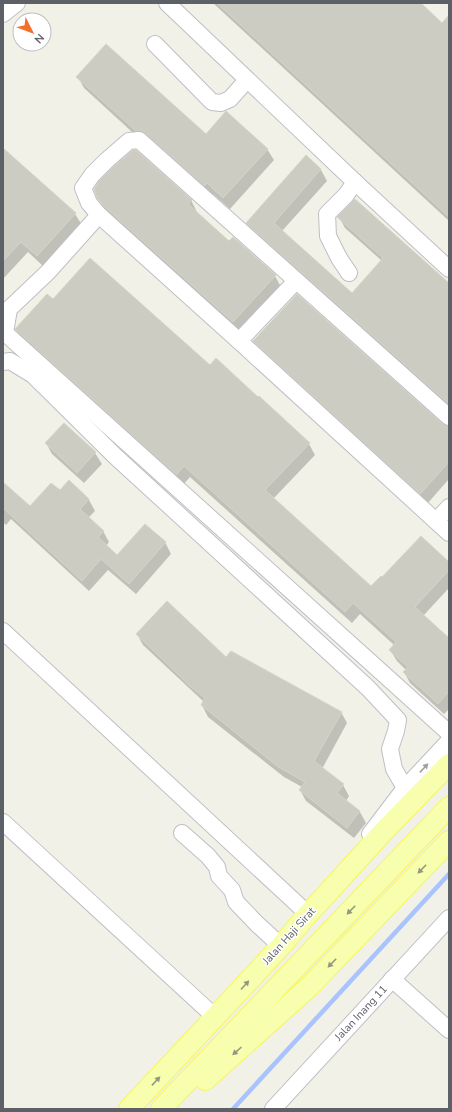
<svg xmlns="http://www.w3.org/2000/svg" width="452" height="1112" viewBox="0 0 452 1112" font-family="'Nunito Sans',sans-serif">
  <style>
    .shadow { fill: #0003 }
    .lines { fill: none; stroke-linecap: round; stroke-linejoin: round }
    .stream { stroke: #a9c3ff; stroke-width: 4.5 }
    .building { fill: #ccccc3; stroke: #d6d5c5 }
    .minor-casing { stroke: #bebfc6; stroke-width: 18 }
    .major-casing { stroke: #f8f659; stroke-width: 22 }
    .minor { stroke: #fff; stroke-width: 16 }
    .major { stroke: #f7ffae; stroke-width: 20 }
    .oneway { fill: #9ea0a4 }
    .oneway2 { fill: #949880 }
    .labels { text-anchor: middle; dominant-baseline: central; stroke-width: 3; stroke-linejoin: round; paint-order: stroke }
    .street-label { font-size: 11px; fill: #5e6068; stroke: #fff }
  </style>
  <rect width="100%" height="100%" fill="#f1f1e7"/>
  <g class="shadow">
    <polygon points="213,3 419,3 442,24 449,16 449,221"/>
    <polygon points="78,77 206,135 267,149 274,160 230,209 213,194 211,196 143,142 84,88"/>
    <polygon points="3,149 75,214 82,225 44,267 28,252 3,279"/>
    <polygon points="306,157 321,170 327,181 282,231 353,294 382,261 345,228 339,217 449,284 449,409 253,234 247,223"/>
    <polygon points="98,198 191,200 197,212 196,213 229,242 275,276 281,287 239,333 113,220 105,209"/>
    <polygon points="53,301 210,366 309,444 315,455 273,499 371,587 382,579 449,563 449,588 423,616 449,640 449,709 444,714 410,683 404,672 406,670 397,661 390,650 394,645 360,614 352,623 190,477 183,485 23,341 16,330"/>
    <polygon points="254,341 449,427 449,479 427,504 261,352"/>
    <polygon points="64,424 95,453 102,464 84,483 52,454 46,443"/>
    <polygon points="69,482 89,500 95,511 88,518 103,531 109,542 106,546 118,556 165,542 171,554 136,594 108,570 89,591 11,519 6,525 3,522 3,484 30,508 60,492"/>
    <polygon points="137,634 226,658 341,712 347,723 322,769 343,785 349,796 346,801 360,812 366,823 354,838 306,801 300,790 302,787 284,777 208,717 202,705 204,702 143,645"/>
  </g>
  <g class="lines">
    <polyline class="stream" points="233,1109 449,874"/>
  </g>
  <g class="building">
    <polygon points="217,3 421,3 442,23 449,15 449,217"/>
    <polygon points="106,44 206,134 226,111 268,149 223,198 207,183 204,186 145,133 142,131 136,131 76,77"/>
    <polygon points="3,148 76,213 37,256 21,242 3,261"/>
    <polygon points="133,150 136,150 192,200 188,204 229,241 233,237 276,275 233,322 106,208 97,198 94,189 99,181 113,167"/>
    <polygon points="306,155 321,169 274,223 352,293 383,258 337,217 355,199 449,283 449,404 246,223"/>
    <polygon points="90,258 210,365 216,358 258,397 259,396 310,443 265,490 371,586 381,576 382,577 421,536 449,562 449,570 415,607 449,638 449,691 438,704 403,672 408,667 389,650 396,642 353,603 345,612 184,466 176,475 15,329 47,294 53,299"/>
    <polygon points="297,294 443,424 449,426 449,462 420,494 253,341"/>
    <polygon points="64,423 96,452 77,473 45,443"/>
    <polygon points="69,480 89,499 80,509 104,531 98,537 117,555 145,524 166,542 129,584 101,559 82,581 3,508 3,482 30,506 51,483 60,490"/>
    <polygon points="167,601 226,657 231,651 342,712 314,761 344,784 337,793 360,811 347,828 299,790 305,782 277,766 201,705 205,698 191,687 136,634"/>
  </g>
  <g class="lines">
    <defs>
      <g id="minor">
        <polyline points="167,3 355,182 449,269"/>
        <polyline points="3,14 17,3"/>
        <polyline points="155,44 212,102 221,103 230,99 247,80"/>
        <polyline points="99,215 48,272 9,309 5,333 449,733"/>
        <polyline points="349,273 339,258 328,236 327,214 346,195 355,182"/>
        <polyline points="239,341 296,281"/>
        <polyline points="3,362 10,361 33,375 116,457 368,688 398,720 396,731 390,749 394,769 405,788"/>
        <polyline points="449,417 139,140 129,141 107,160 92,175 83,188 89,203 99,215 239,341 449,533"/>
        <polyline points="436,521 449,507"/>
        <polyline points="3,631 308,914"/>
        <polyline points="3,822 215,1017"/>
        <polyline points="182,833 208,856 217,867 219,876 232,890 236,902 257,924 281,946"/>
        <polyline points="370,834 405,788 449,741"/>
        <polyline points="392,979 449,1030"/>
        <polyline points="273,1109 449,918"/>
      </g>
      <g id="major">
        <polyline points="205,1080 310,986 449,841"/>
        <polyline points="129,1109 215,1017 281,946 308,914 323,898 382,833 449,764"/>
        <polyline points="161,1109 449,807"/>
      </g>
    </defs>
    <use href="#minor" class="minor-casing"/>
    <use href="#major" class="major-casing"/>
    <use href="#minor" class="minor"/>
    <use href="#major" class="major"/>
  </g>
  <defs><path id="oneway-solid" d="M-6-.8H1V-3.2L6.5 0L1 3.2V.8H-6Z"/></defs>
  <use class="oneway" href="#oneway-solid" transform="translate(424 768) rotate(-47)"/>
  <g class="oneway2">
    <use href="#oneway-solid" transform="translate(422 869) rotate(134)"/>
    <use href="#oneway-solid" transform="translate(351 910) rotate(134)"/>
    <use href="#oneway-solid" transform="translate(332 963) rotate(134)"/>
    <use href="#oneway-solid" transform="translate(245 985) rotate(-48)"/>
    <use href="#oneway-solid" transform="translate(237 1051) rotate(138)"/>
    <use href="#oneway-solid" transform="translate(156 1081) rotate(-47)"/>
  </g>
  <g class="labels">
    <g class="street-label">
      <text transform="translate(289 936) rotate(-48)">Jalan Haji Sirat</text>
      <text transform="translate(361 1013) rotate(-47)">Jalan Inang 11</text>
    </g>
  </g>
  <rect width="452" height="1112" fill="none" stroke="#5e6068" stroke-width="8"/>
  <g transform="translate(32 32) rotate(132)"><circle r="19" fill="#ffffff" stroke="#bfbfc3"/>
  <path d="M0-3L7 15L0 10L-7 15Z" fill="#f2702c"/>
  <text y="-6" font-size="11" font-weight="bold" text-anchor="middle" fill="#5e6068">N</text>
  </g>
</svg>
